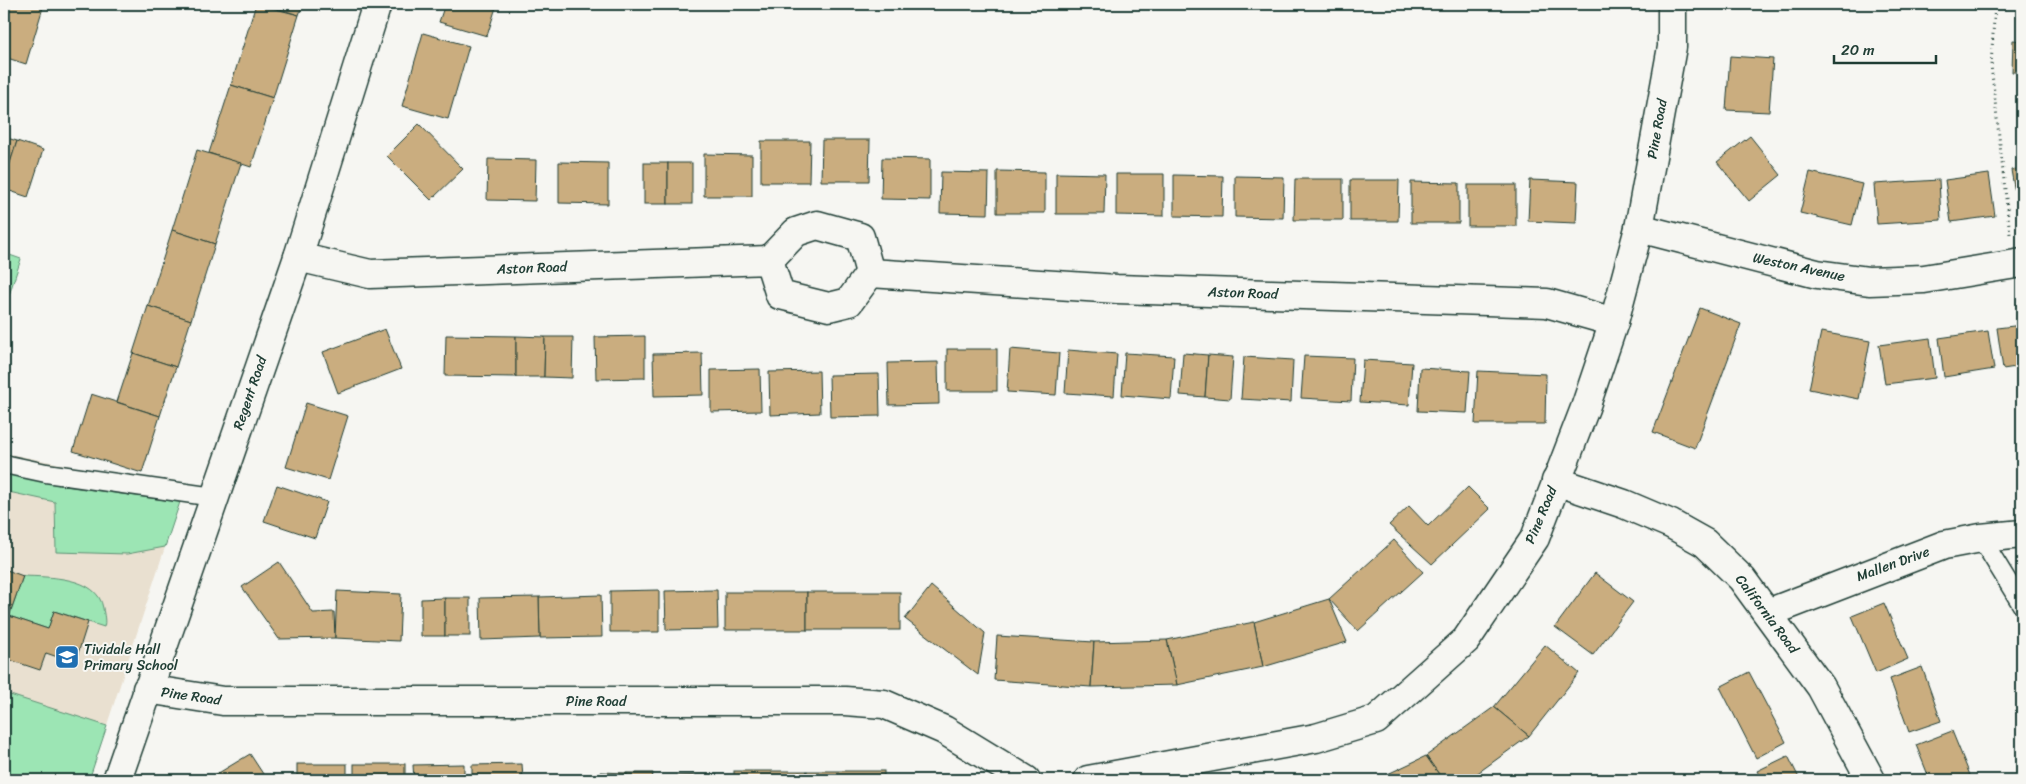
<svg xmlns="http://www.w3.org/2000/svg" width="2026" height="784" viewBox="0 0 2026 784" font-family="Sriracha,sans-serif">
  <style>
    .built { fill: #e9e0d0 }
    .green { fill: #9ce5b4; stroke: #5e9174 }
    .building { fill: #caad7f; stroke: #1f3d34 }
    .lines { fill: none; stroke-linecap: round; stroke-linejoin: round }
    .service-casing { stroke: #1f3d34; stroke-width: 21 }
    .minor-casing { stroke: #1f3d34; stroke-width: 31 }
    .tertiary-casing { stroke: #1f3d34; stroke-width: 31 }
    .path { stroke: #1f3d34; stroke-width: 3; stroke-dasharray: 1 4; stroke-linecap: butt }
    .service { stroke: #f6f6f2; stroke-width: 18 }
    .minor { stroke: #f6f6f2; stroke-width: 28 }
    .tertiary { stroke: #f6f6f2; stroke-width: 28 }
    .labels { text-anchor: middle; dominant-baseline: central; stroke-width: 4; stroke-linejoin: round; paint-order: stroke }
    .street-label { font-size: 14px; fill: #1f3d34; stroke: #f6f6f2 }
    .poi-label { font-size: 14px; fill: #1f3d34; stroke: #f6f6f2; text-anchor: start }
  </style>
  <rect width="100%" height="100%" fill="#f6f6f2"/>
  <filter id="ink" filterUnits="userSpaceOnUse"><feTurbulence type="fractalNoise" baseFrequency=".02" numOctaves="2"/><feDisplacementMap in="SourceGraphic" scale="10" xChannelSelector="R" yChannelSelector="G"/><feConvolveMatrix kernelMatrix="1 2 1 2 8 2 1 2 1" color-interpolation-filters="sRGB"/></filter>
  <g filter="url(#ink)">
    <polygon class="built" points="4,453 117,475 186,483 89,780 4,780"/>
    <g class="green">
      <polygon points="4,253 21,259 4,310"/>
      <polygon points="4,473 64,486 180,502 165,547 127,554 56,552 55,502 4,491"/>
      <path d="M23,576C47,577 98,576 103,608C104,615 106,621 104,627L54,611L48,629L9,616Z"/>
      <polygon points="4,693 107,726 89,780 4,780"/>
    </g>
    <g class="building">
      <polygon points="7,4 44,4 26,64 4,57 4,15"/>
      <polygon points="256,4 299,15 273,98 231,85"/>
      <polygon points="263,4 303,4 299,15"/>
      <polygon points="445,4 497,4 487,36 439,22"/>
      <polygon points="423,33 469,46 448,119 402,106"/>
      <polygon points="2013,40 2022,41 2022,72 2012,72"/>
      <polygon points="1730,56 1773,59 1769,112 1726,110"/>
      <polygon points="231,85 273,98 251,167 209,153"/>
      <polygon points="419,124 463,169 431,200 387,156"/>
      <polygon points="1750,136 1781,175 1749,201 1717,162"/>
      <polygon points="4,137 17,141 4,182"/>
      <polygon points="822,140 870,140 869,181 821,181"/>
      <polygon points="17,141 43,150 28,197 4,189 4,182"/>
      <polygon points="761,141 810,141 809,182 761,182"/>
      <polygon points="197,150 241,163 215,244 172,230"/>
      <polygon points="704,154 752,155 752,196 704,196"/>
      <polygon points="882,158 930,159 930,200 881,199"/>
      <polygon points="488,159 536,160 535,201 487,200"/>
      <polygon points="559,162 608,163 608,204 559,203"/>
      <rect x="644" y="163" width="24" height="41"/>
      <rect x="668" y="163" width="24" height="41"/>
      <polygon points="2022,168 2022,209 2018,210 2011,170"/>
      <polygon points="997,171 1045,172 1045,213 997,213"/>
      <polygon points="941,172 989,173 988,214 940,213"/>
      <polygon points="1810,172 1862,184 1852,225 1800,213"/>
      <polygon points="1056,173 1105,174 1104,214 1056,214"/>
      <polygon points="1116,174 1164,174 1164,216 1116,215"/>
      <polygon points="1989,174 1995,216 1951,222 1945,180"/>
      <polygon points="1174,175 1223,176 1222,217 1174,216"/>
      <polygon points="1235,176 1284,177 1283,218 1235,217"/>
      <polygon points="1295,179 1343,179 1343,220 1294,220"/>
      <polygon points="1350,180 1399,180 1398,221 1350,221"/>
      <polygon points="1530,180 1578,182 1576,223 1528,221"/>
      <polygon points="1939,180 1941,220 1877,224 1874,184"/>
      <polygon points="1411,182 1459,183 1459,223 1411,223"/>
      <rect x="1468" y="185" width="48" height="41"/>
      <polygon points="172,230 215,244 191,320 148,306"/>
      <polygon points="148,306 191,320 176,367 133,353"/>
      <polygon points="1700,308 1741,324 1695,448 1653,432"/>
      <polygon points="2022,325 2022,366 2003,369 1997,328"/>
      <polygon points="385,329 401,369 338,393 323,352"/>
      <polygon points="1988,331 1994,369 1944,377 1939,338"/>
      <polygon points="1821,332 1870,341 1859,399 1809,389"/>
      <polygon points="446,335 516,336 516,377 445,376"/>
      <polygon points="516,336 545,337 544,377 516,377"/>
      <polygon points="645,336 645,378 596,379 595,337"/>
      <polygon points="545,337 573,337 572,378 544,377"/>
      <polygon points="1930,338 1935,378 1885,384 1879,345"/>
      <rect x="947" y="349" width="50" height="42"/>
      <polygon points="1010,349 1059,353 1056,395 1007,392"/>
      <polygon points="1068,350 1117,354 1114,396 1065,393"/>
      <polygon points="133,353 176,367 160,416 117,402"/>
      <polygon points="702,353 703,395 654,396 653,354"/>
      <polygon points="1125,353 1174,356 1171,399 1122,395"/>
      <polygon points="1183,353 1208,355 1205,397 1180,395"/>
      <polygon points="1208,355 1233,357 1230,399 1205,397"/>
      <polygon points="1304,356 1353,358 1351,401 1301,398"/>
      <polygon points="1244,357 1293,360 1291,402 1241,399"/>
      <polygon points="1363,360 1412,363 1409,405 1360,402"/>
      <polygon points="938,362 939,404 889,405 888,363"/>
      <polygon points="1420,368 1470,371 1467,413 1418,411"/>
      <polygon points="760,369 761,411 711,412 711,370"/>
      <polygon points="819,371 820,413 770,415 769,372"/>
      <polygon points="1478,371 1546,374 1545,424 1475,424"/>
      <polygon points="879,374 880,416 830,417 829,375"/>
      <polygon points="91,394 160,416 142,473 73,451"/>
      <polygon points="306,403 348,416 328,480 286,467"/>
      <polygon points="277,485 327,502 315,538 264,521"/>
      <polygon points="1468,487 1490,509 1432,564 1389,525 1409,506 1428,526"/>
      <polygon points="1394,540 1423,572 1358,631 1329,599"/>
      <polygon points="279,562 313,613 334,612 335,638 279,639 242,587"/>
      <polygon points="4,569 23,576 9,616 48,629 54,611 88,622 75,663 46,653 40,670 4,658"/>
      <polygon points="1595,573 1633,602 1593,655 1555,627"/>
      <polygon points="931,586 985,633 978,675 905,619"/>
      <polygon points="659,590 659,632 610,632 610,591"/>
      <polygon points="717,590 718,629 666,630 665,591"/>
      <polygon points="337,591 401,594 399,641 335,638"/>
      <rect x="725" y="592" width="82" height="38"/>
      <rect x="807" y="592" width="93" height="38"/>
      <polygon points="601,595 602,637 540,638 539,597"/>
      <polygon points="539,597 540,638 481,640 480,598"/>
      <polygon points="445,598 445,636 421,636 421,599"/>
      <rect x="445" y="598" width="25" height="38"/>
      <polygon points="1329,599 1347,642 1263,667 1254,622"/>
      <polygon points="1884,603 1908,659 1876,673 1852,616"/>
      <polygon points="1254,622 1263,667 1177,685 1167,640"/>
      <polygon points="997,636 1094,642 1091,687 994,680"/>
      <polygon points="1167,640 1177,685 1091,687 1094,642"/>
      <polygon points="1545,645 1579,673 1529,736 1494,707"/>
      <polygon points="1922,667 1941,721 1909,732 1890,679"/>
      <polygon points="1749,672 1786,742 1756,758 1720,687"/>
      <polygon points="1494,707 1529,736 1468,780 1443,780 1426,756"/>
      <polygon points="1952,731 1972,780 1930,780 1916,745"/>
      <polygon points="250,754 267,780 207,780"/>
      <polygon points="1426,756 1443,780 1375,780"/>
      <polygon points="1788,756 1800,780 1762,780 1757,771"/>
      <rect x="297" y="764" width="50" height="16"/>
      <rect x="354" y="764" width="51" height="16"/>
      <polygon points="464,764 464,780 414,780 413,765"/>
      <polygon points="522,764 523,780 472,780 472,765"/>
      <rect x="734" y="771" width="73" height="9"/>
      <rect x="807" y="771" width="77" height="9"/>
      <polygon points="601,772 627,773 627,780 601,780"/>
      <polygon points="627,773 653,773 652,780 627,780"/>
      <polygon points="717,775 717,780 662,780 662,776"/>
    </g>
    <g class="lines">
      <defs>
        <g id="service">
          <polyline points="4,464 46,473 214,497"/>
          <polyline points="1981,538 2022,605"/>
        </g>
        <g id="minor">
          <polyline points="1639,228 1817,274 1869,281 1924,279 2022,263"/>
          <polyline points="298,257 370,274 769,260 796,232 817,225 860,237 870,273 849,302 829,307 780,295 769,260"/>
          <polyline points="870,273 1117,289 1547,303 1614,322"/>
          <polyline points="1556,481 1624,504 1671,524 1705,543 1742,579 1821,687 1871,780"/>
          <polyline points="1768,613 1944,545 1981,538 2022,534"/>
          <polyline points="147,689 223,701 845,701 884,704 944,730 1026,780"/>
          <polyline points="1088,780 1316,738 1376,720 1466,640 1535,538 1585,408 1614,322 1639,228 1672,47 1672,4"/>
        </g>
        <polyline id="tertiary" points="117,780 298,257 377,4"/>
      </defs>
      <use href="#service" class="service-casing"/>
      <use href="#minor" class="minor-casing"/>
      <use href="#tertiary" class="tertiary-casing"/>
      <polyline class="path" points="1995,4 1991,65 2010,234"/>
      <use href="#service" class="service"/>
      <use href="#minor" class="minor"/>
      <use href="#tertiary" class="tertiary"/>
    </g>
  </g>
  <defs>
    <symbol id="school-square" viewBox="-11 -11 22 22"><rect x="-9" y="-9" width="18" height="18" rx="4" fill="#1f6fb2" stroke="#f6f6f2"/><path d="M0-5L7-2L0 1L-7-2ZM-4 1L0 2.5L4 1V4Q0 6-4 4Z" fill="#fff"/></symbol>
  </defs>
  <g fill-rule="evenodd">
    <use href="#school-square" x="53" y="643" width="28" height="28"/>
  </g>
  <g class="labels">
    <g class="street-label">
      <text transform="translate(1657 129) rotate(-80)">Pine Road</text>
      <text transform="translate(1799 267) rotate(12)">Weston Avenue</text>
      <text transform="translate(532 268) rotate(-2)">Aston Road</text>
      <text transform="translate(1243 293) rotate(2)">Aston Road</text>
      <text transform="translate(250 393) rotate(-71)">Regent Road</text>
      <text transform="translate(1541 515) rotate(-67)">Pine Road</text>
      <text transform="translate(1893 564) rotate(-20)">Mallen Drive</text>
      <text transform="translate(1767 614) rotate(53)">California Road</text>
      <text transform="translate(191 696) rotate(8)">Pine Road</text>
      <text x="596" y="701">Pine Road</text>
    </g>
    <g class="poi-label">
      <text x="84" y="649">Tividale Hall<tspan x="84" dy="16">Primary School</tspan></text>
    </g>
  </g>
  <rect width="2026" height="784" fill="none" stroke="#f6f6f2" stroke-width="20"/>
  <rect x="10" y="10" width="2006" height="764" fill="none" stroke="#1f3d34" stroke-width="2" filter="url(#ink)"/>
  <path d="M1834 55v8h102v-8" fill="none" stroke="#1f3d34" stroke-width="2.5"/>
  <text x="1841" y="55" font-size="15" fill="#1f3d34" stroke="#f6f6f2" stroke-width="4" paint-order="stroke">20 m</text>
</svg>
